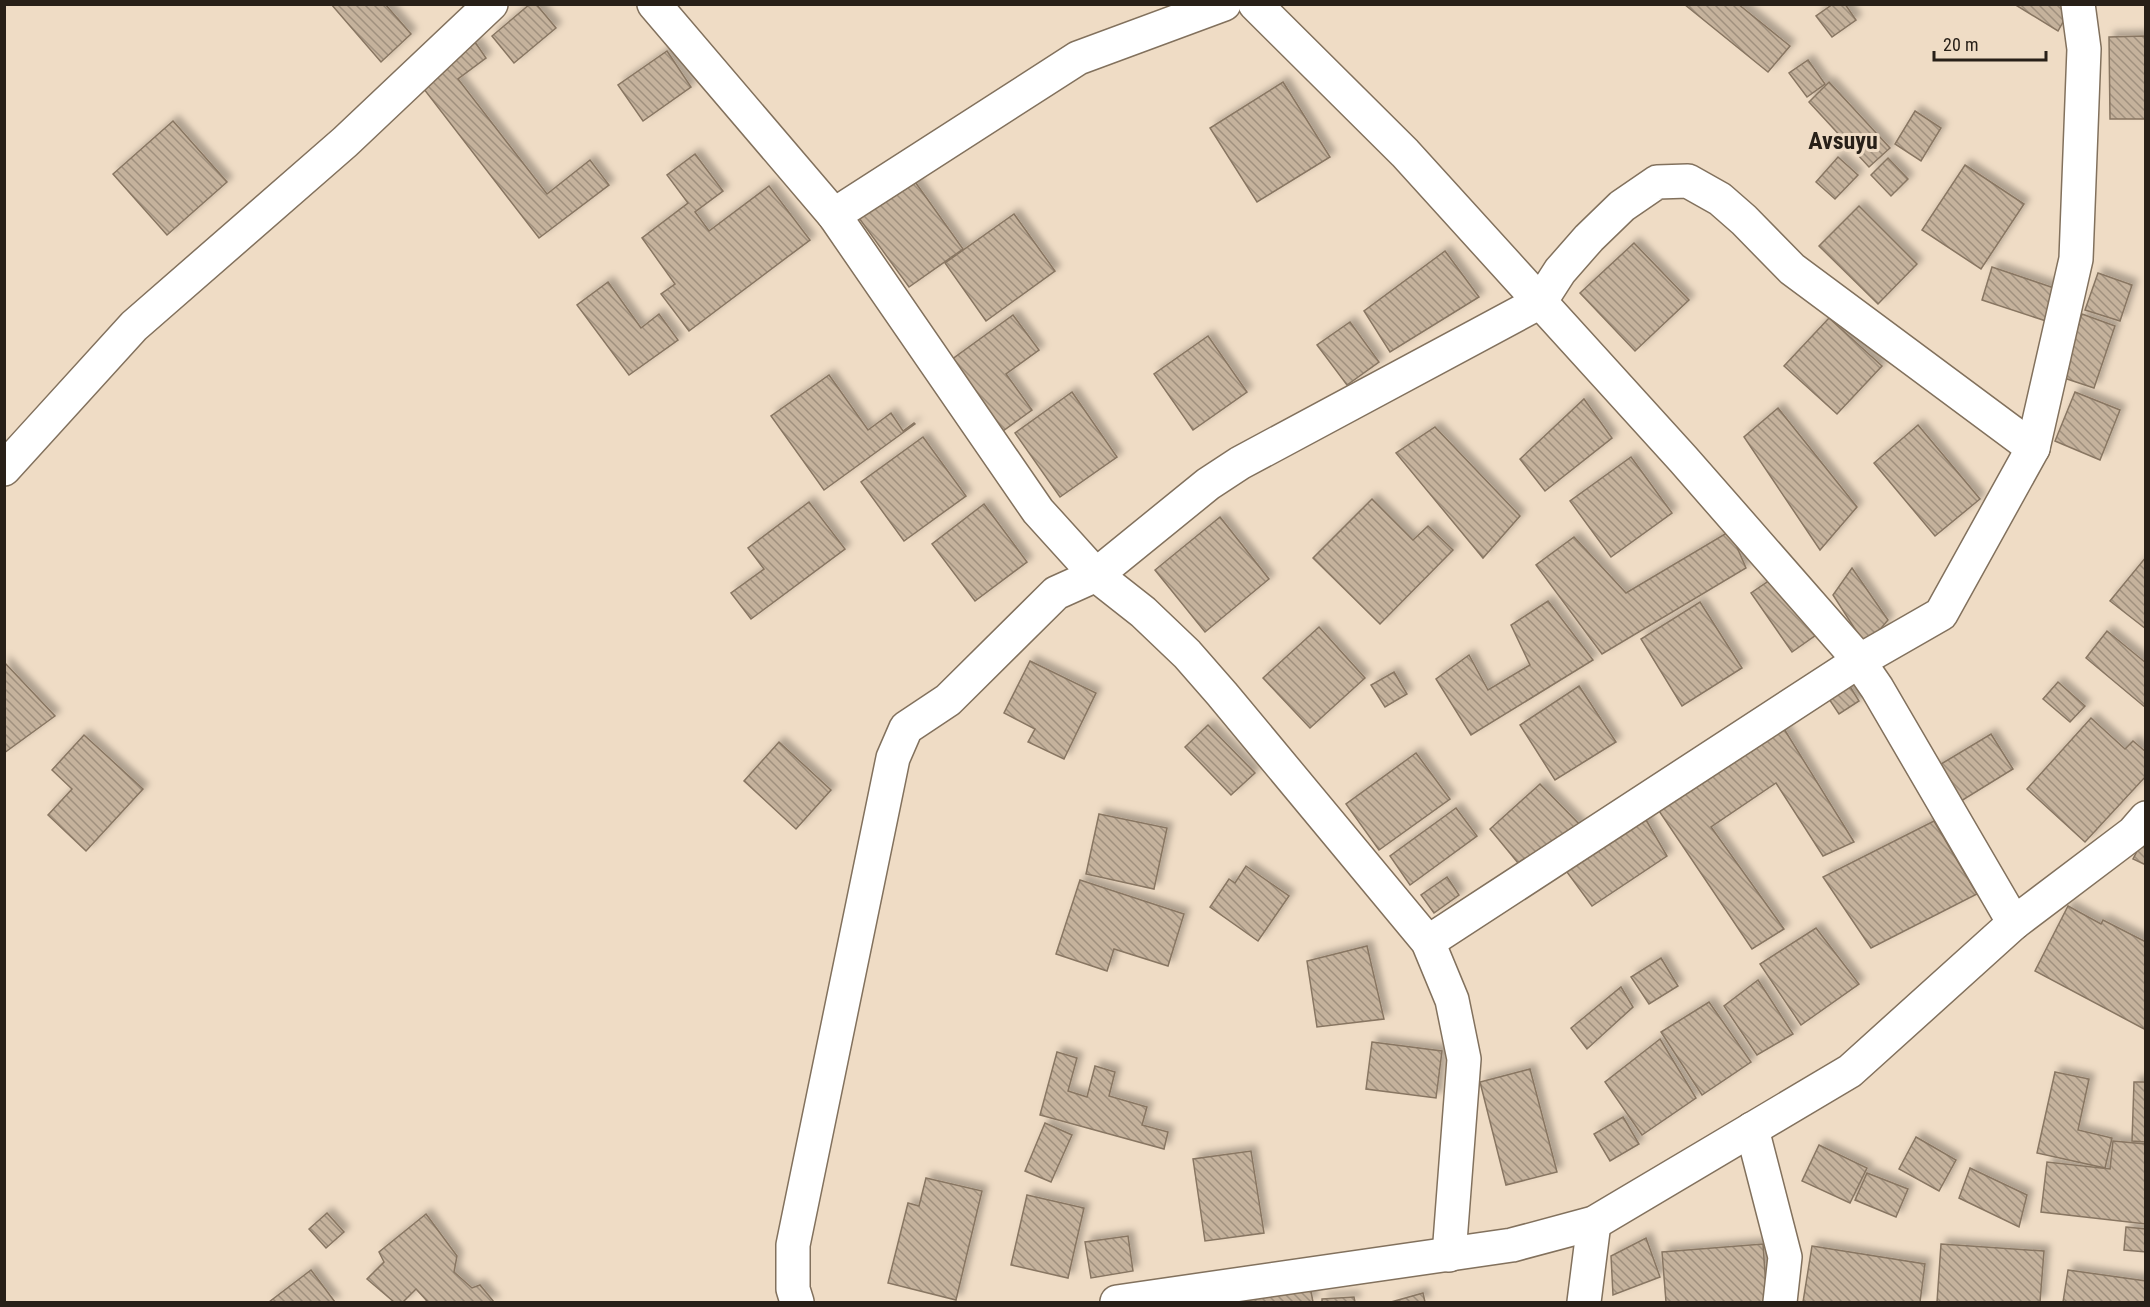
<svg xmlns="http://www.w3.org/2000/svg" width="2150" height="1307" viewBox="0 0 2150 1307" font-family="'Roboto Condensed',sans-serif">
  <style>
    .building { fill: url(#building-back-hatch); stroke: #887662; stroke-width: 1.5; filter: url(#shadow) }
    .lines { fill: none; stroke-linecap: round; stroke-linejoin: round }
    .minor-casing { stroke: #82715d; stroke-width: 36 }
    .minor { stroke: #fff; stroke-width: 33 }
    .labels { text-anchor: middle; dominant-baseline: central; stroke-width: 6; stroke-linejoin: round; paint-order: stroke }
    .quarter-label { font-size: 24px; font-weight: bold; fill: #282018; stroke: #efdcc5 }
  </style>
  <defs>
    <pattern id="building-back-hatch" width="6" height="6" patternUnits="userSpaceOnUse" patternTransform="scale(1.5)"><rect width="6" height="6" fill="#c5b29c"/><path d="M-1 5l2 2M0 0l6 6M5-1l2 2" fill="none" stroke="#a0907e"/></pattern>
    <filter id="shadow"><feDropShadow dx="5.5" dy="-5.5" stdDeviation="3" flood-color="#0004"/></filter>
  </defs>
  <rect width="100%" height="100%" fill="#efdcc5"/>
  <g class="building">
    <polygon points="331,4 385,4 411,34 381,62"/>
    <polygon points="530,4 536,4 556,28 514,63 492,36"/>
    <polygon points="1684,4 1738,4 1790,46 1768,72"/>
    <polygon points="1833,4 1845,4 1856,20 1832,37 1816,16"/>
    <polygon points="2014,4 2073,4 2058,31"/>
    <polygon points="2145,36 2146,119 2110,119 2109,37"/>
    <polygon points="475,42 486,58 458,79 547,194 590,160 609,185 539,238 420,84"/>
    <polygon points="667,51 691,87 643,121 618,85"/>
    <polygon points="1808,60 1825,84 1807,97 1789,73"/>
    <polygon points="1283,82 1330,157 1257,202 1210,128"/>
    <polygon points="1829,82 1890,148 1869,167 1809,102"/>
    <polygon points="1915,111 1941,128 1921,161 1895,144"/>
    <polygon points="173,121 227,182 167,235 113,174"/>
    <polygon points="695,154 723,191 695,212 709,231 769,186 810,240 689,331 661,294 675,284 642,238 688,203 667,175"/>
    <polygon points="1838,157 1858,175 1835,199 1816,182"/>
    <polygon points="1888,158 1908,179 1891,196 1871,175"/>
    <polygon points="1965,165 2024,204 1981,269 1922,230"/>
    <polygon points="913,179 963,249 909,287 859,218"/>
    <polygon points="1859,206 1917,264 1878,304 1819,246"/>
    <polygon points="1014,214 1055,271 986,321 945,263"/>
    <polygon points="1634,243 1689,300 1635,351 1580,293"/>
    <polygon points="1445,251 1479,297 1390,352 1364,311"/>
    <polygon points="1992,267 2057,289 2046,321 1982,300"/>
    <polygon points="2098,273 2132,285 2120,321 2085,310"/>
    <polygon points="608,282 641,328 659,314 678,340 629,375 577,305"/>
    <polygon points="2082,314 2115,326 2094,388 2061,377"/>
    <polygon points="1013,315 1039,350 1006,374 1032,410 1003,431 951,360"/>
    <polygon points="1829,318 1882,366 1837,414 1784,366"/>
    <polygon points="1350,322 1379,362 1347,385 1317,345"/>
    <polygon points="1208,336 1247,392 1193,430 1154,374"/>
    <polygon points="829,375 868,430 891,413 903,431 914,423 915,424 824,490 771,416"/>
    <polygon points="1072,392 1117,457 1060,497 1015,433"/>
    <polygon points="2075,392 2120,410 2100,460 2055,441"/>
    <polygon points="1584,399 1612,438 1545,491 1520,459"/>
    <polygon points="1778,408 1857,507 1820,550 1744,437"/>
    <polygon points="1918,425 1980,499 1935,536 1874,463"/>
    <polygon points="1435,427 1520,516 1483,558 1396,453"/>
    <polygon points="923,437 966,496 904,541 861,482"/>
    <polygon points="1631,457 1672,513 1611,557 1570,501"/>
    <polygon points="1372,499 1413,540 1428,526 1453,550 1380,624 1313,558"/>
    <polygon points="809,502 845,549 751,619 731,593 764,569 748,548"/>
    <polygon points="984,504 1027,562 975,601 932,544"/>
    <polygon points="1220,517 1269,579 1205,632 1155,570"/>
    <polygon points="1730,531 1746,568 1602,654 1536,565 1574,537 1626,593"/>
    <polygon points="2146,557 2146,629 2110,601"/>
    <polygon points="1852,568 1888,620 1866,646 1833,595"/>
    <polygon points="1776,576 1816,635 1792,652 1751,593"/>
    <polygon points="1548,601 1593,660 1471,735 1436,679 1469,655 1488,690 1530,665 1511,625"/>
    <polygon points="1700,602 1742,668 1682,706 1641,639"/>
    <polygon points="1319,627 1365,678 1310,728 1263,678"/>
    <polygon points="2107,631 2146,663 2146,708 2086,658"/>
    <polygon points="1030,661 1096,693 1064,759 1028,742 1035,729 1004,713"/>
    <polygon points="4,662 55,716 4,753"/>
    <polygon points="1394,672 1407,694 1385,707 1371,685"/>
    <polygon points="1846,680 1859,701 1839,714 1825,693"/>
    <polygon points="2058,682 2085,706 2070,722 2043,699"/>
    <polygon points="1579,686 1616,742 1555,780 1520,725"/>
    <polygon points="2091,718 2125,749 2133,741 2146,752 2146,776 2085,842 2027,789"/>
    <polygon points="1781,724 1854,842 1823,856 1776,783 1711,827 1784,929 1752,949 1655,805"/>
    <polygon points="1208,725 1255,773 1231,795 1185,747"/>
    <polygon points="1991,734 2013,769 1953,806 1931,770"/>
    <polygon points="84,735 143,789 86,851 48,815 72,789 52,770"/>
    <polygon points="779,742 831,790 796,829 744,781"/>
    <polygon points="1416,753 1450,799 1379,850 1346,804"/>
    <polygon points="1540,784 1582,827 1523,869 1490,829"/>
    <polygon points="1456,808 1477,836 1410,885 1390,856"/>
    <polygon points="1642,813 1667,856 1592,906 1564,868"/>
    <polygon points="1099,814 1167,828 1154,889 1086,874"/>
    <polygon points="1934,821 1977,894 1871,948 1823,877"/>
    <polygon points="2146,834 2146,865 2133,859"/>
    <polygon points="1246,866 1289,896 1258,941 1210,907 1229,879 1235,883"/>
    <polygon points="1447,877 1459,895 1434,913 1421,895"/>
    <polygon points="1080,880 1184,914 1168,966 1114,949 1107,971 1056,954"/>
    <polygon points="2068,906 2101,924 2103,920 2146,942 2146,1030 2035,971"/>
    <polygon points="1816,928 1859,984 1801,1025 1760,964"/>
    <polygon points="1367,946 1384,1019 1317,1027 1307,961"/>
    <polygon points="1661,958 1678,986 1649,1004 1631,977"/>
    <polygon points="1758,980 1793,1034 1757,1055 1724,1006"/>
    <polygon points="1621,987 1633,1007 1587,1049 1571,1028"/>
    <polygon points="1709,1002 1751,1062 1702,1095 1661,1032"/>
    <polygon points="1660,1039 1696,1098 1642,1135 1605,1082"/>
    <polygon points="1372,1042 1442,1051 1436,1098 1366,1089"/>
    <polygon points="1057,1052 1077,1058 1068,1091 1087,1097 1095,1066 1115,1072 1109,1096 1147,1107 1142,1125 1168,1132 1164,1149 1040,1115"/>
    <polygon points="1530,1069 1557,1172 1506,1185 1480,1082"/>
    <polygon points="2055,1072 2089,1079 2078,1130 2112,1138 2105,1168 2037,1153"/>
    <polygon points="2134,1082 2146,1082 2146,1142 2132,1141"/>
    <polygon points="1623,1117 1639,1144 1610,1161 1594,1134"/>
    <polygon points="1045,1123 1072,1135 1051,1182 1025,1171"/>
    <polygon points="1916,1137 1956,1160 1939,1191 1899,1169"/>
    <polygon points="2113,1141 2146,1144 2146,1224 2041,1212 2047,1162 2110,1169"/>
    <polygon points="1819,1145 1867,1168 1850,1203 1802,1181"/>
    <polygon points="1251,1151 1264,1233 1205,1241 1193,1159"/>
    <polygon points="1970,1168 2027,1195 2019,1227 1959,1198"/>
    <polygon points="1867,1173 1908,1189 1896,1217 1855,1200"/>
    <polygon points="926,1178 982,1191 956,1300 888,1283 908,1203 919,1206"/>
    <polygon points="1027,1195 1084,1208 1068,1278 1011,1265"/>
    <polygon points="327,1213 344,1232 326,1248 309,1229"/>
    <polygon points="426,1214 457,1256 454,1272 472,1288 480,1285 494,1302 425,1302 427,1301 416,1289 403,1302 394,1302 367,1279 384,1262 379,1252"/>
    <polygon points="2126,1227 2146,1229 2146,1252 2124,1250"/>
    <polygon points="1128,1236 1133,1271 1091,1278 1085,1242"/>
    <polygon points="1646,1238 1660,1277 1613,1295 1611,1256"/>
    <polygon points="1763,1244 1767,1302 1666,1302 1662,1252"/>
    <polygon points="1941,1244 2044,1251 2040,1302 1937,1302"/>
    <polygon points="1812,1246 1925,1264 1920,1302 1803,1302"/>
    <polygon points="311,1270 335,1302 269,1302"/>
    <polygon points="2068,1270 2146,1281 2146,1302 2063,1302"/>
    <polygon points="1310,1286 1313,1302 1240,1302"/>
    <polygon points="1423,1293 1425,1302 1391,1302"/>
    <polygon points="1354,1297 1355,1302 1322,1302 1322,1299"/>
  </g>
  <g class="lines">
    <defs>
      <g id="minor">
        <polyline points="654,4 834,215 1038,511 1096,575 1143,612 1187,654 1222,694 1428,942 1452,1000 1464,1059 1449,1255"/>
        <polyline points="1255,4 1405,153 1683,459 1853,653 1877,688 2014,923"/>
        <polyline points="834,215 1078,58 1224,4"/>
        <polyline points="4,469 134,326 345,142 491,4"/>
        <polyline points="1428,942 1859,661 1941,614 2033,448 2076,259 2084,49 2078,4"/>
        <polyline points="1752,1129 1785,1257 1780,1302"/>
        <polyline points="797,1302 793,1289 793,1245 893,758 906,728 948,700 1056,593 1096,575 1208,484 1240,463 1540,302 1560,271 1589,238 1622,206 1657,182 1688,181 1720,199 1744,220 1792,269 2033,448"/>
        <polyline points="1117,1302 1512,1245 1594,1223 1850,1071 2014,923 2133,833 2146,818"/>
        <polyline points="1584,1302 1594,1223"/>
      </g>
    </defs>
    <use href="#minor" class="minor-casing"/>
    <use href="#minor" class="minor"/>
  </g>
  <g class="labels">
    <g class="quarter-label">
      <text x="1843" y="141">Avsuyu</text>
    </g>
  </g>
  <rect width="2150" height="1307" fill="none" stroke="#282018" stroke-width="12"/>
  <path d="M1934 51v9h112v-9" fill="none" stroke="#282018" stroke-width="3"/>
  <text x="1943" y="51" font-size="18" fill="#282018" stroke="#efdcc5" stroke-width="4.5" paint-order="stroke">20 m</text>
</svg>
